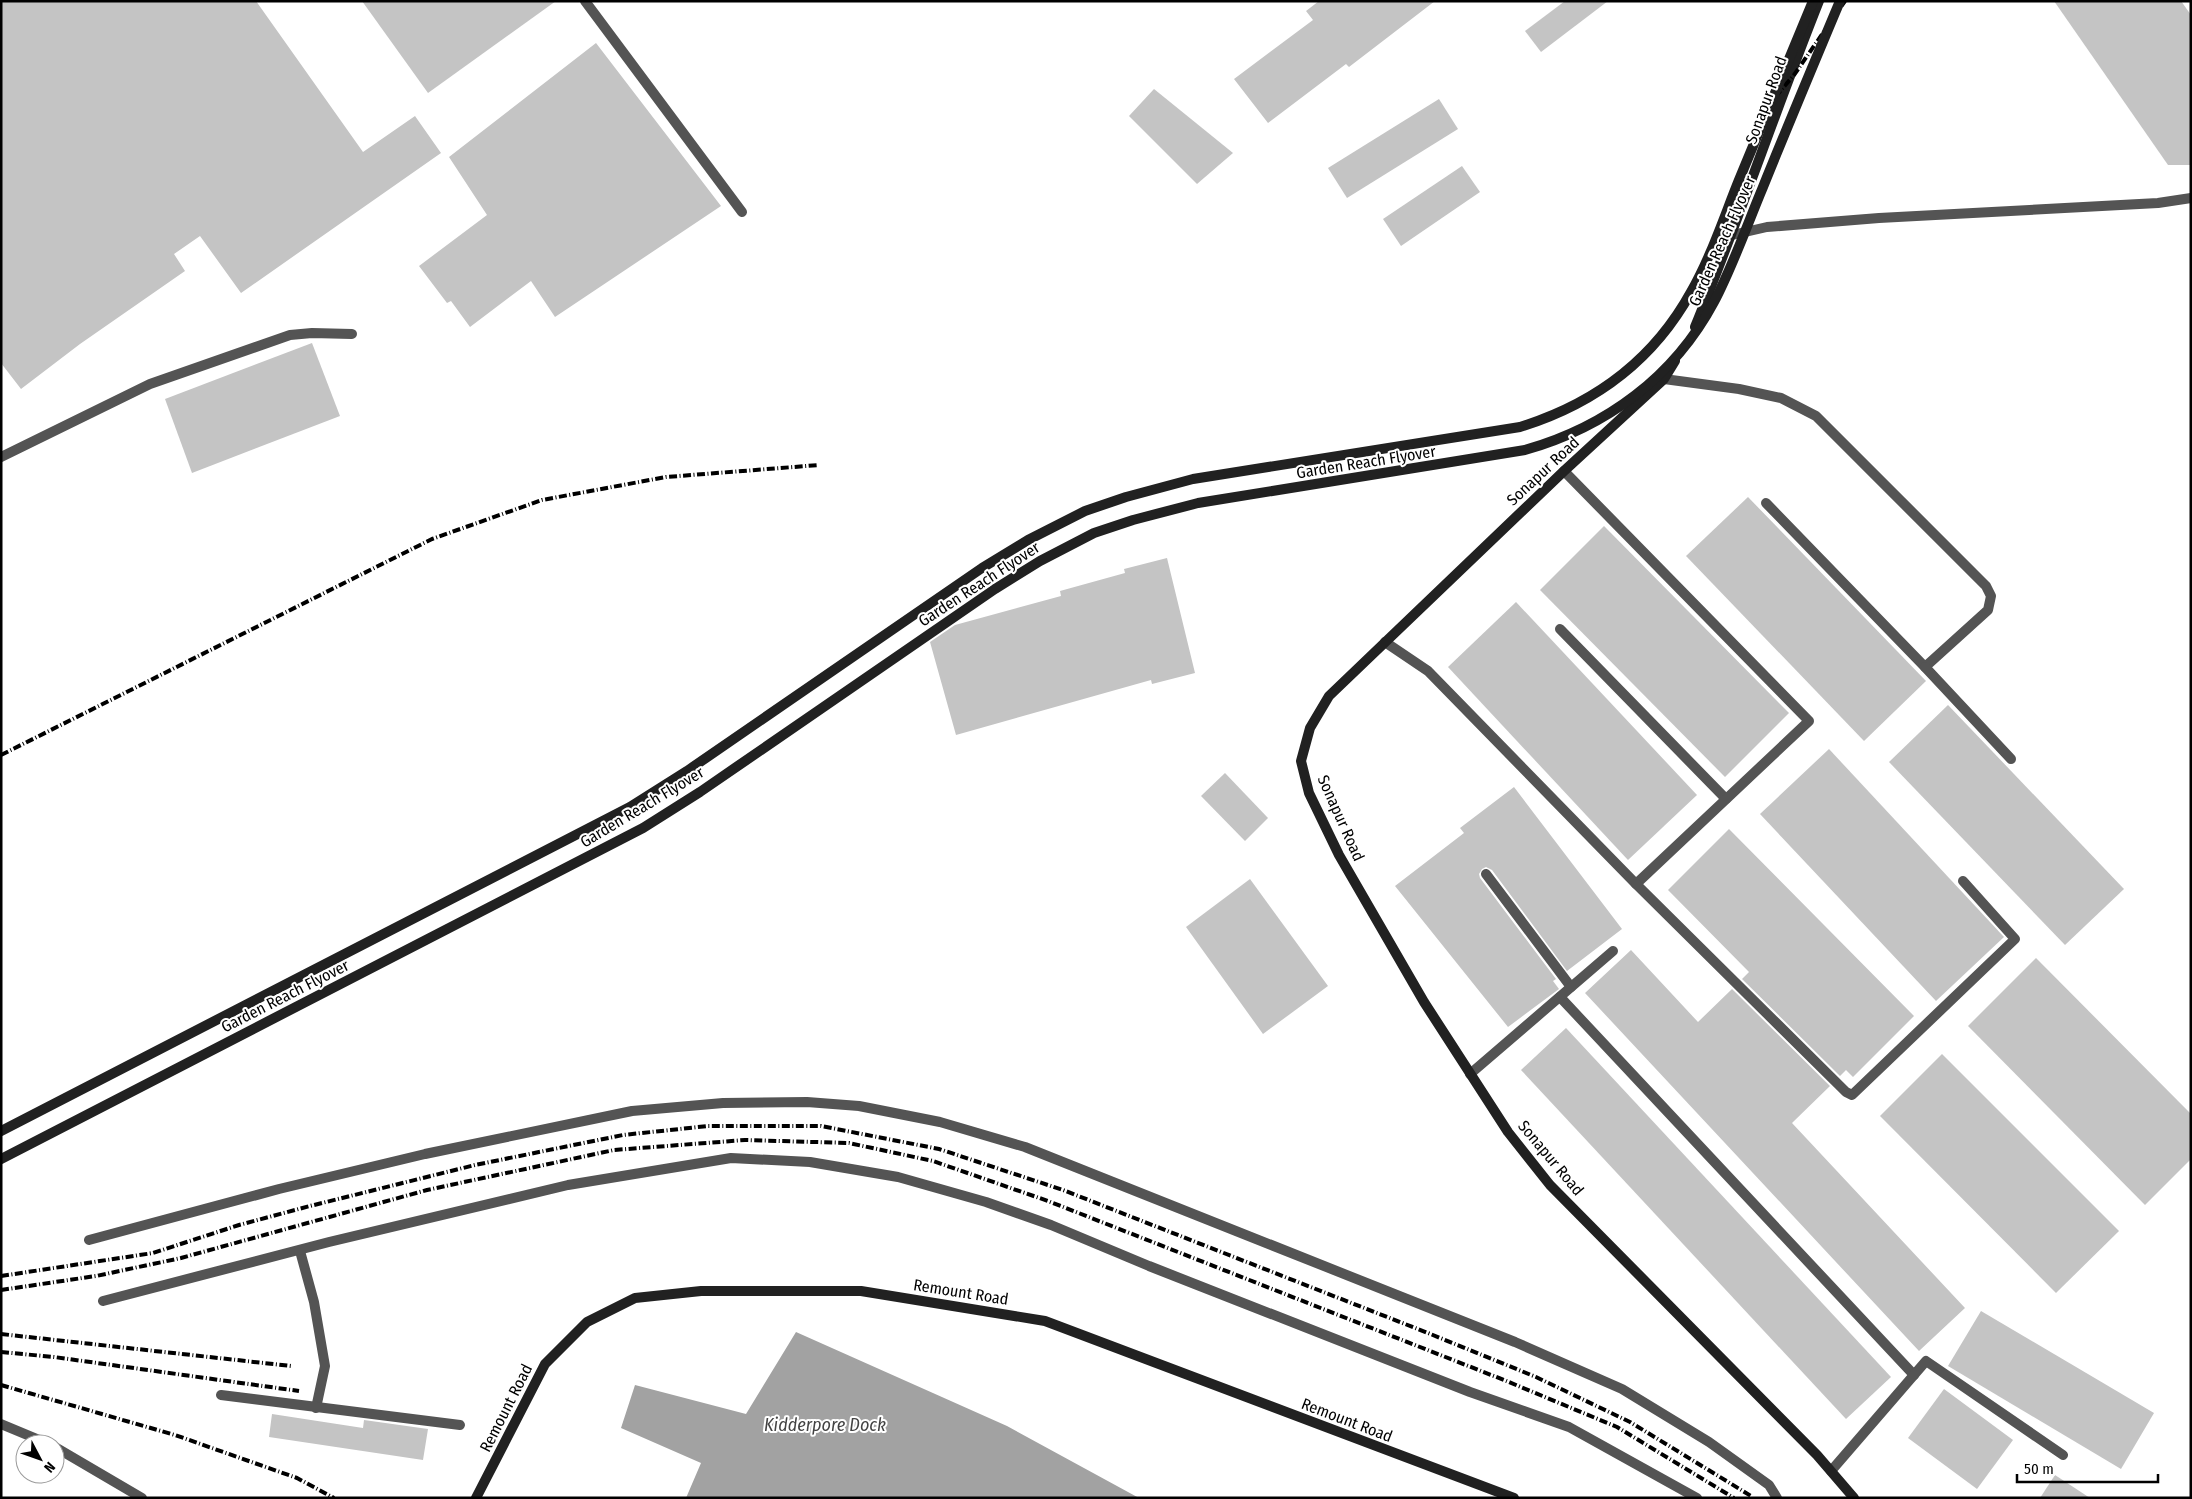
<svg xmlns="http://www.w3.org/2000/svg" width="2192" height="1499" viewBox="0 0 2192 1499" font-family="'Fira Sans Condensed',sans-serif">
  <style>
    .water { fill: #a2a2a2 }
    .building { fill: #c4c4c4 }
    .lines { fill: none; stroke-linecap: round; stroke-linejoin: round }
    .lane { stroke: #545454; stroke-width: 10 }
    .secondary { stroke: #212121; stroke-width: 10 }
    .rail { stroke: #000; stroke-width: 4; stroke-dasharray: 8 2.5 1 2.5; stroke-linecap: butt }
    .secondary-bridge { stroke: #212121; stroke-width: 10 }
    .labels { text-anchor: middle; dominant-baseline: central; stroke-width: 4; stroke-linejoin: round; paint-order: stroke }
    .street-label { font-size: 16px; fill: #000; stroke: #fff }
    .water-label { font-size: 18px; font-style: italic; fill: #434343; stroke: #fff }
  </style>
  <rect width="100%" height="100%" fill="#fff"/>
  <polygon class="water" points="796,1332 1007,1426 1139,1498 686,1498 701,1463 621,1428 635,1385 746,1414"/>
  <g class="building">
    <polygon points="1,1 256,1 363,152 415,116 441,153 241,293 200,236 174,254 185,271 80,344 21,389 1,363"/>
    <polygon points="362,1 556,1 428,93"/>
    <polygon points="1319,1 1435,1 1349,67 1346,64 1268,123 1234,79 1313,20 1306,11"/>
    <polygon points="1565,1 1608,1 1541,52 1525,31"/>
    <polygon points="2054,1 2181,1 2191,15 2191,165 2168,165"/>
    <polygon points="596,43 721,206 555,317 531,281 470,327 451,301 447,303 419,266 487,215 449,157"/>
    <polygon points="1154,89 1233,153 1197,184 1129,116"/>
    <polygon points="1439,99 1458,129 1347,198 1328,168"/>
    <polygon points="1462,166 1480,192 1401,246 1383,219"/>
    <polygon points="312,343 340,416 192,473 165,399"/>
    <polygon points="1748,497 1926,681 1864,741 1686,556"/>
    <polygon points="1604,526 1789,713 1725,777 1540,590"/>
    <polygon points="1167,558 1195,673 1152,684 1151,680 956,735 930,642 955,625 1061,596 1060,591 1125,573 1124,569"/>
    <polygon points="1516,602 1697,795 1628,860 1448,667"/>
    <polygon points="1948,705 2124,889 2065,945 1889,762"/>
    <polygon points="1829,749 2004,937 1936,1001 1760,814"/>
    <polygon points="1225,773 1268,818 1245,841 1201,796"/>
    <polygon points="1514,787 1622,929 1567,971 1492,870 1486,867 1482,869 1479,874 1480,878 1556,979 1553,981 1559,989 1508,1027 1395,886 1464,833 1460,828"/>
    <polygon points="1729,829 1914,1016 1853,1077 1846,1070 1840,1076 1742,979 1749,972 1668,890"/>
    <polygon points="1250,879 1328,986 1263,1034 1186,927"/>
    <polygon points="1631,950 1698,1022 1732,989 1830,1086 1792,1123 1965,1308 1919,1351 1585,993"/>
    <polygon points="2036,958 2191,1114 2191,1159 2145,1205 1968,1026"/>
    <polygon points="1566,1028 1891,1377 1846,1419 1521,1070"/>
    <polygon points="1942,1054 2119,1231 2056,1293 1880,1116"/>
    <polygon points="1981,1311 2154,1413 2121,1469 1948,1366"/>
    <polygon points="1944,1389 2013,1440 1977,1489 1908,1438"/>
    <polygon points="272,1414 363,1428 364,1420 428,1429 423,1460 269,1437"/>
    <polygon points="2055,1475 2090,1498 2040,1498"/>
  </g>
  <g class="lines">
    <g class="lane">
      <polyline points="585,1 742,212"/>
      <polyline points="1732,235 1767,227 1879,218 2158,203 2191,198"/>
      <polyline points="1664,379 1739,389 1781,398 1816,416 1986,586 1991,596 1988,610 1925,667 1766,503"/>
      <polyline points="1,457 150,384 290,335 312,333 352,334"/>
      <polyline points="1560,629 1726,799"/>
      <polyline points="1385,642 1428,671 1636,884 1809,721 1564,471"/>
      <polyline points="1925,667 2011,759"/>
      <polyline points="1486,874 1571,987"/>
      <polyline points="1636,884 1846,1092 1852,1095 2015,939 1963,881"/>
      <polyline points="1560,997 1914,1375"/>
      <polyline points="1470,1074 1613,951"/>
      <polyline points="89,1240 279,1189 425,1154 632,1111 723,1103 807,1102 859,1106 940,1122 1025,1147 1515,1342 1622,1389 1709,1442 1769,1485 1777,1498"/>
      <polyline points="300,1251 314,1302 325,1366 316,1408"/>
      <polyline points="103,1301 329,1242 568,1185 731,1158 810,1162 898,1177 986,1202 1051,1225 1149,1266 1470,1392 1569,1427 1697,1498"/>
      <polyline points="221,1395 460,1425"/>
      <polyline points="1,1424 49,1444"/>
      <polyline points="55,1447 142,1498"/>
      <polyline points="1831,1471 1926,1361 2063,1455"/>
    </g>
    <g class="secondary">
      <path d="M1695,327C1739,219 1776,109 1819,1"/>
      <polyline points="1675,361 1664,379 1564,471 1329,696 1310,728 1301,761 1309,793 1339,855 1424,1002 1508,1132 1550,1185 1817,1455 1854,1498"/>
      <polyline points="476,1498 545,1364 587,1322 635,1298 701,1291 861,1291 1045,1321 1514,1498"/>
    </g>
    <g class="rail">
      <polyline points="1757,118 1794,75 1845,1"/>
      <polyline points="1,755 432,539 542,500 666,477 819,465"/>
      <polyline points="1,1276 153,1253 239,1225 310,1206 475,1165 623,1135 708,1126 821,1126 939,1149 1063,1190 1428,1333 1536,1377 1630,1422 1751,1496"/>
      <polyline points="1,1290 96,1276 181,1258 427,1190 614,1150 745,1140 849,1143 933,1161 1048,1201 1504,1380 1617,1427 1734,1498"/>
      <polyline points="1,1334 291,1366"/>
      <polyline points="1,1352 54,1357 299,1391"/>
      <polyline points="1,1385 175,1435 297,1478 334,1498"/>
    </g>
    <g class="secondary-bridge">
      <path d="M1,1131L630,807L687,771L982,568L1028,540L1085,511L1126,497L1193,479L1520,427C1594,404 1653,361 1691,292C1711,257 1724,217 1739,180C1764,121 1788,61 1813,1"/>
      <path d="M1,1159L643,828L700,792L995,589L1040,561L1094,533L1133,520L1198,503L1525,450C1606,427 1674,377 1714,302C1733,266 1747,225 1763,187C1788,125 1814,63 1840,1"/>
    </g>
  </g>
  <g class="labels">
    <g class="street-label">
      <text transform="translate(1766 100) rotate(-70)">Sonapur Road</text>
      <text transform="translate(1722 241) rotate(-66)">Garden Reach Flyover</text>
      <text transform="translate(1366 462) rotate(-9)">Garden Reach Flyover</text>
      <text transform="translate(1543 471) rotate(-43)">Sonapur Road</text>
      <text transform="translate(979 584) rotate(-33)">Garden Reach Flyover</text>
      <text transform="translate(642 807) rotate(-31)">Garden Reach Flyover</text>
      <text transform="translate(1341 818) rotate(66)">Sonapur Road</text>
      <text transform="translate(285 996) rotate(-27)">Garden Reach Flyover</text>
      <text transform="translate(1551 1158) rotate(50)">Sonapur Road</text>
      <text transform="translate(961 1292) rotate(9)">Remount Road</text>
      <text transform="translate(506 1408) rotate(-63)">Remount Road</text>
      <text transform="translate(1347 1420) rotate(21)">Remount Road</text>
    </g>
    <g class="water-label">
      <text x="825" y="1425">Kidderpore Dock</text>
    </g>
  </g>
  <rect width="2192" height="1499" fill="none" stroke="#000000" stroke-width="5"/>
  <g transform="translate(40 1459) rotate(131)"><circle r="24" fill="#ffffff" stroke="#999999"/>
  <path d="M0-4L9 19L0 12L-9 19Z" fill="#000000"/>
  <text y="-8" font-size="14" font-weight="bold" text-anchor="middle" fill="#000000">N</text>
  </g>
  <path d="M2017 1474v8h141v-8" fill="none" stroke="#000000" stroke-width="2.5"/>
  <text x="2024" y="1474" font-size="15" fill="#000000" stroke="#ffffff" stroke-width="4" paint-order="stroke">50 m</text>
</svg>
